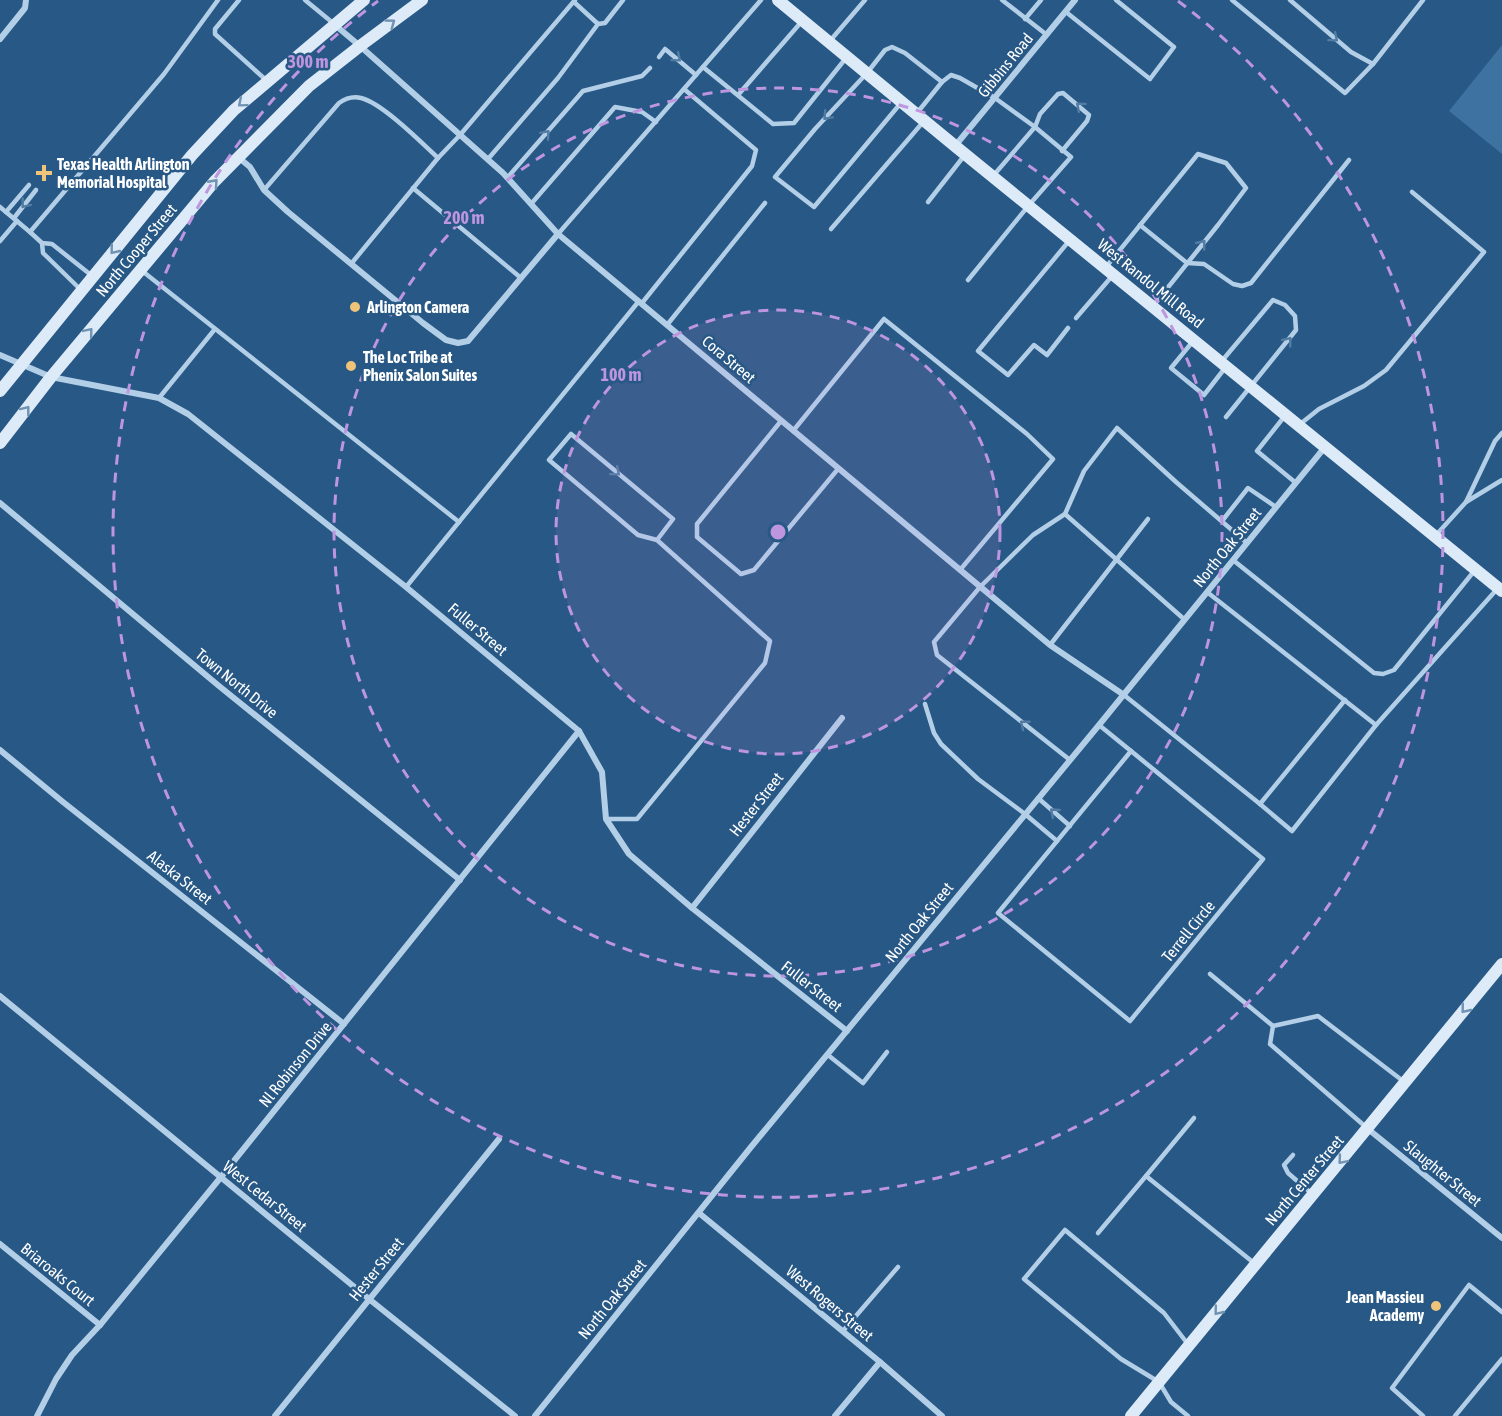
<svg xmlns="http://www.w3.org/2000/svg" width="1502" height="1416" viewBox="0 0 1502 1416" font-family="'Asap Condensed',sans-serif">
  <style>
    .green { fill: #3d72a1 }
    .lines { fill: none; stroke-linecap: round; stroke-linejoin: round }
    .lane { stroke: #b3cfe7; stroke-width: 4.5 }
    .street { stroke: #b3cfe7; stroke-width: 6 }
    .secondary { stroke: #ddeaf7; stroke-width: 12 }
    .oneway { stroke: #7092b3 }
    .oneway2 { stroke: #527ca2 }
    .ring { fill: none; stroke: #bd96df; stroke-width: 3; stroke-dasharray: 10 8 }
    .poi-dot { fill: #efc47a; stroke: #285885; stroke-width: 2 }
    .labels { text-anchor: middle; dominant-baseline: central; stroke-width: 5; stroke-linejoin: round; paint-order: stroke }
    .street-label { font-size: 16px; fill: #fff; stroke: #285885 }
    .poi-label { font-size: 16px; font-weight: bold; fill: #fff; stroke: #285885; text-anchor: start }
    .centre { fill: #bd96df; stroke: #285885; stroke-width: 3 }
    .ring-label { font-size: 18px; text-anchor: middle; font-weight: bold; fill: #bd96df; stroke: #285885; stroke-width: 5; stroke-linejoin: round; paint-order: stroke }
  </style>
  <rect width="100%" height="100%" fill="#285885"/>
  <polygon class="green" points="1502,45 1502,154 1449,111"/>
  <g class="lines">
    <g class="lane">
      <polyline points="239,0 215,29 215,34 266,80"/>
      <polyline points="305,0 333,23"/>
      <polyline points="1002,0 1047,35"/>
      <polyline points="1232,0 1345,93 1373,64"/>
      <polyline points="1290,0 1351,52 1373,64 1423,0"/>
      <polyline points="574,2 598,24"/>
      <polyline points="1066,12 1150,79 1174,47 1116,0"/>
      <polyline points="1025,19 1041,0"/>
      <polyline points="829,42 865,0"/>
      <polyline points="659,57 665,49 696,75"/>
      <polyline points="703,67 773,124 794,123 846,58"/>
      <polyline points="738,95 803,20"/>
      <polyline points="900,104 814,207 775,177 815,129 867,73 885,50 892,47 905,53 942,82 951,75 960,78 995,98 1035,127 1071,157 1029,205 968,280"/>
      <polyline points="917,113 942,82"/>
      <polyline points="488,159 558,78 598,24 605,23 623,0"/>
      <polyline points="993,176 1035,127 1040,114 1058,94 1063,93 1089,115 1087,121 1062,151"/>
      <polyline points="507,178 583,91 642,76 650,68"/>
      <polyline points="413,188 521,278"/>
      <path d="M264,190L339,103C346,98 352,96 361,98C382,103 421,142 438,158L460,135L575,0"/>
      <polyline points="928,202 964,156"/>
      <polyline points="531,204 615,107 642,112 656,122"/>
      <polyline points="0,207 30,232"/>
      <polyline points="6,212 29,185"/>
      <polyline points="14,218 36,190"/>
      <polyline points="1140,225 1187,263 1204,264 1233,284 1242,286 1251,283 1349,160"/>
      <polyline points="831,229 924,121"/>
      <polyline points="558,234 761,0"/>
      <polyline points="0,241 17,221"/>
      <polyline points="42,243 43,253 81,290"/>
      <polyline points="351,264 438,158"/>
      <polyline points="1106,267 1198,154 1226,163 1246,188 1218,225 1153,306"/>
      <polyline points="141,270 459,522"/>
      <polyline points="91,275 52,244 42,243 30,232 164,74 218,0"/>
      <polyline points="642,303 752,166 756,150 684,89"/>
      <polyline points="1076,318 1113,275"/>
      <polyline points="667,325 765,203"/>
      <polyline points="1068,328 1047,355 1034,345 1008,375 978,351 1069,241"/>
      <polyline points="1194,340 1171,368 1204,395 1225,368"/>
      <polyline points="1221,362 1273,300 1285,305 1295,316 1296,330 1226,417"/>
      <polyline points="159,398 215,329"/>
      <polyline points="1284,417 1257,451 1296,483"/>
      <polyline points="781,421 697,524 697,537 741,574 754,570 838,469"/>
      <polyline points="1299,425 1319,409 1364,386 1386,370 1484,252 1412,192"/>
      <polyline points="793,431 884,319 1027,434 1053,459 960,570"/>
      <polyline points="1466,502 1495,441 1502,433"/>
      <polyline points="1065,514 1185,620"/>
      <polyline points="1222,521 1248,488 1276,507"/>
      <polyline points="1437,534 1466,502 1502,480"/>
      <polyline points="1233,560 1374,673 1383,674 1394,670 1475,570"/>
      <polyline points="406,587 639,301"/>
      <polyline points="1207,592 1376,725 1498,588"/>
      <polyline points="1050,645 1148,519"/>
      <polyline points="1124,695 1260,804 1345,700"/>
      <polyline points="925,704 934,733 941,744 978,779 1025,814 1057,841"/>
      <polyline points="1099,725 1131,751"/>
      <polygon points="1131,751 1263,859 1130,1021 998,913"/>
      <polyline points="1070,760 937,655 934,642 980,587 1033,535 1065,514 1084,471 1117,428 1176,482 1247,543"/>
      <polyline points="1038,798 1070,826"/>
      <polyline points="1260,804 1292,831 1376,725"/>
      <polyline points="606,819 637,819 765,663 770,641 657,540 673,519 571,434 549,460 638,535 657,540"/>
      <polyline points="1210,974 1273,1026"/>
      <polyline points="828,1055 863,1083 887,1052"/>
      <polyline points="1194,1118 1146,1176 1254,1263"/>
      <polyline points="1367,1128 1270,1044 1273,1026 1318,1016 1403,1081"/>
      <polyline points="1293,1155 1284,1165 1288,1173 1311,1193"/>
      <polyline points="1098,1233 1146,1176"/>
      <polyline points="843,1331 898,1267"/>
      <polyline points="1187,1343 1164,1313 1065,1230 1024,1279 1121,1359 1159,1382 1171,1402 1188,1416"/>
      <polyline points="1423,1416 1392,1388 1469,1285 1502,1312"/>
      <polyline points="1455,1416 1502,1359"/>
    </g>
    <g class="street">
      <polyline points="335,25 360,46 503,173 558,234 1050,645 1124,695"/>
      <polyline points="0,39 25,8 26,0"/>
      <polyline points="955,146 1075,0"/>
      <polyline points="238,157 250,167 264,190 288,212 423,323 446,340 458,343 468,341 558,234"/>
      <polyline points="0,355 51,377 159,398 188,414 406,587 579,731 602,772 606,819 629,854 692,908 847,1031"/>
      <polyline points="0,503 219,686 460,880"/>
      <polyline points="0,750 63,802 344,1024"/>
      <polyline points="692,908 842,718"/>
      <polyline points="0,996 369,1299 515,1416"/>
      <polyline points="1368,1129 1502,1238"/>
      <polyline points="699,1213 880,1362 942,1416"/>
      <polyline points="0,1244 100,1325"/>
      <polyline points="37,1416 56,1379 72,1355 100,1325 221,1177 579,731"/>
      <polyline points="275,1416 499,1139"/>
      <polyline points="535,1416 751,1147 1099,725 1325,447"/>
      <polyline points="835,1416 880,1362"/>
    </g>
    <g class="secondary">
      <polyline points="778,0 955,146 1502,591"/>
      <polyline points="0,391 192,155 234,110 364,0"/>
      <polyline points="0,443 51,377 214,182 309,86 360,46 422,0"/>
      <polyline points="1131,1416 1502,964"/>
    </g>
  </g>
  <defs><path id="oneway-chevron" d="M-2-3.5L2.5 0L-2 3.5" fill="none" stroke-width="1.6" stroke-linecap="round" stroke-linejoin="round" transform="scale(1.5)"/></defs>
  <g class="oneway">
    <use href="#oneway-chevron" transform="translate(391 23) rotate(-36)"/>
    <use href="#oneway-chevron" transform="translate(242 103) rotate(140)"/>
    <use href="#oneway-chevron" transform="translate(214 183) rotate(-48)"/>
    <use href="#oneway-chevron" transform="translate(114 250) rotate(129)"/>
    <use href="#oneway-chevron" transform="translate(89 332) rotate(-50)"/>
    <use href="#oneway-chevron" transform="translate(26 410) rotate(-52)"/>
    <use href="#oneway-chevron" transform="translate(1465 1009) rotate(129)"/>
    <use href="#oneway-chevron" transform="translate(1342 1160) rotate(130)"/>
    <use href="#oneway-chevron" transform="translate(1218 1311) rotate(129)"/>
  </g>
  <g class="oneway2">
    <use href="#oneway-chevron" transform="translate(1334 38) rotate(40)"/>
    <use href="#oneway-chevron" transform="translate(677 58) rotate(40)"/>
    <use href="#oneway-chevron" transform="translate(1080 106) rotate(-140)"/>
    <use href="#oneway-chevron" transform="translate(827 116) rotate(133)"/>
    <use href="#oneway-chevron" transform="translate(546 134) rotate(-49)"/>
    <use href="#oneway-chevron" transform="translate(25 204) rotate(128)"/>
    <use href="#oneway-chevron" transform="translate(1202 244) rotate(-51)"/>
    <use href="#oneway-chevron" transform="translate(1288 341) rotate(-51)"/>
    <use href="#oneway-chevron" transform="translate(616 472) rotate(40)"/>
    <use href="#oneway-chevron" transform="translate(1024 724) rotate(-142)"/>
    <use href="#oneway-chevron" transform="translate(1054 812) rotate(-139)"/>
  </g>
  <circle cx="778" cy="532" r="222" fill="#bd96df" fill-opacity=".12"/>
  <g class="ring">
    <circle cx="778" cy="532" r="222"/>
    <circle cx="778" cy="532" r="444"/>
    <path d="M1178 1A665 665 0 1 1 378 1"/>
  </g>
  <g class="poi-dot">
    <path d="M41 164h6v6h6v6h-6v6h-6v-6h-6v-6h6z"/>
    <circle cx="355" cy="307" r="6"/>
    <circle cx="351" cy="366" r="6"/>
    <circle cx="1436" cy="1306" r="6"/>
  </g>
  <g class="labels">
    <g class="street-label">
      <text transform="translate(1005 65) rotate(-51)">Gibbins Road</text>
      <text transform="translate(136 250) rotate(-50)">North Cooper Street</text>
      <text transform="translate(1151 283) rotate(39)">West Randol Mill Road</text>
      <text transform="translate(729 359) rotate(40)">Cora Street</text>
      <text transform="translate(1227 547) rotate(-51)">North Oak Street</text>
      <text transform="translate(478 629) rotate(40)">Fuller Street</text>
      <text transform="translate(237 683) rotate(39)">Town North Drive</text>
      <text transform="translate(756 804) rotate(-52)">Hester Street</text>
      <text transform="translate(180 877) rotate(38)">Alaska Street</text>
      <text transform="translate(919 922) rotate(-51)">North Oak Street</text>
      <text transform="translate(1188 931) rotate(-51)">Terrell Circle</text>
      <text transform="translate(812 986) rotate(38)">Fuller Street</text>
      <text transform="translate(295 1064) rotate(-51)">Nl Robinson Drive</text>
      <text transform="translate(1443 1173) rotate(39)">Slaughter Street</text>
      <text transform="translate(1304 1180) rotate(-50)">North Center Street</text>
      <text transform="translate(265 1196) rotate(39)">West Cedar Street</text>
      <text transform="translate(376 1269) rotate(-51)">Hester Street</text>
      <text transform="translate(58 1274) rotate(39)">Briaroaks Court</text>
      <text transform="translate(612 1299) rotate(-51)">North Oak Street</text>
      <text transform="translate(830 1303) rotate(40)">West Rogers Street</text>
    </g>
    <g class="poi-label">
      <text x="57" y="164">Texas Health Arlington<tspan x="57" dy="18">Memorial Hospital</tspan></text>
      <text x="367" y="307">Arlington Camera</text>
      <text x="363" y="357">The Loc Tribe at<tspan x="363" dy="18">Phenix Salon Suites</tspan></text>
      <text x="1424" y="1297" text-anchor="end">Jean Massieu<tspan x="1424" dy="18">Academy</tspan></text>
    </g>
  </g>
  <circle cx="778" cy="532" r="9" class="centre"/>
  <g class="ring-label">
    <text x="308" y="68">300 m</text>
    <text x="464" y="224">200 m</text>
    <text x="621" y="381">100 m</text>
  </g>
</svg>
